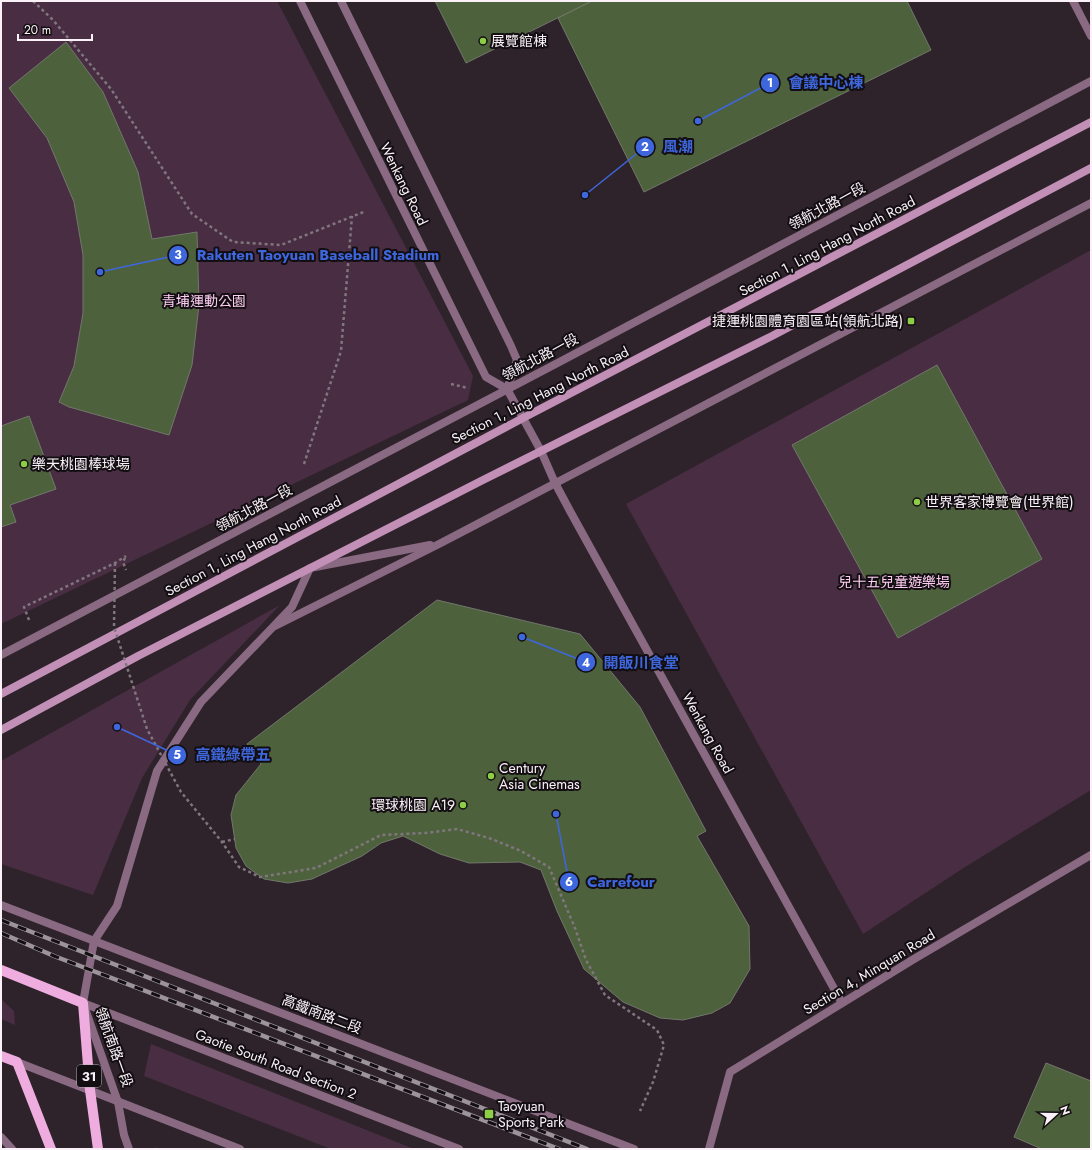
<svg xmlns="http://www.w3.org/2000/svg" width="1092" height="1150" viewBox="0 0 1092 1150" font-family="Jost,'Noto Sans TC',sans-serif">
  <style>
    .green { fill: #492d43 }
    .building { fill: #4e613d; stroke: #71786b }
    .lines { fill: none; stroke-linecap: round; stroke-linejoin: round }
    .path { stroke: #80767d; stroke-width: 2.5; stroke-dasharray: 3 3; stroke-linecap: butt }
    .minor { stroke: #8a6a82; stroke-width: 8 }
    .tertiary { stroke: #8a6a82; stroke-width: 8 }
    .secondary { stroke: #c28fb7; stroke-width: 8 }
    .primary { stroke: #eeacdf; stroke-width: 10 }
    .rail-casing { stroke: #9d949b; stroke-width: 4.5 }
    .rail { stroke: #130e12; stroke-width: 3; stroke-dasharray: 9; stroke-linecap: butt }
    .path-bridge { stroke: #80767d; stroke-width: 2.5; stroke-dasharray: 3 3; stroke-linecap: butt }
    .poi-dot { fill: #8cce45; stroke: #130e12; stroke-width: 1.5 }
    .labels { text-anchor: middle; dominant-baseline: central; stroke-width: 4; stroke-linejoin: round; paint-order: stroke }
    .shield { fill: #130e12; stroke: #b5aeb3; stroke-width: 1 }
    .shield-label { font-size: 13px; font-weight: bold; fill: #faf2f8 }
    .poi-label { font-size: 14px; fill: #faf2f8; stroke: #130e12; text-anchor: start }
    .street-label { font-size: 14px; fill: #faf2f8; stroke: #130e12 }
    .park-label { font-size: 14px; fill: #fdcdf2; stroke: #130e12 }
    .leader { fill: none; stroke: #3e67dd; stroke-width: 1.5 }
    .callout-dot { fill: #3e67dd; stroke: #130e12; stroke-width: 1.5 }
    .mark-label { font-size: 12px; text-anchor: middle; font-weight: bold; fill: #fff }
    .callout-label { font-size: 15px; text-anchor: middle; font-weight: bold; fill: #3e67dd; stroke: #130e12; stroke-width: 4; stroke-linejoin: round; paint-order: stroke }
  </style>
  <rect width="100%" height="100%" fill="#2e232b"/>
  <g class="green">
    <polygon points="1,1 277,1 473,376 468,400 1,624"/>
    <polygon points="1091,250 1091,790 965,867 863,934 626,504"/>
    <polygon points="280,605 190,700 142,778 93,895 1,864 1,761"/>
    <polygon points="1,999 14,1011 15,1025 1,1019"/>
    <polygon points="151,1044 414,1149 331,1149 144,1076"/>
  </g>
  <g class="building">
    <polygon points="435,1 592,1 466,63"/>
    <polygon points="592,1 907,1 931,50 644,192 558,18"/>
    <polygon points="66,42 103,92 138,172 152,239 197,232 199,305 192,365 169,435 69,407 59,402 74,366 83,313 83,255 74,202 47,138 9,88"/>
    <polygon points="937,365 1042,559 898,638 792,445"/>
    <polygon points="29,416 56,489 10,505 16,522 1,527 1,426"/>
    <polygon points="437,600 580,634 640,707 706,831 697,836 749,926 750,969 730,1003 712,1013 683,1020 660,1018 623,1002 584,969 557,911 541,870 520,862 469,863 440,854 403,836 381,843 362,856 312,879 288,883 264,879 246,866 236,848 231,815 236,795 261,764 247,744"/>
    <polygon points="1046,1063 1091,1081 1091,1149 1042,1149 1014,1137"/>
  </g>
  <g class="lines">
    <g class="path">
      <polyline points="33,1 53,20 111,89 192,214 233,242 281,245 366,211"/>
      <polyline points="451,384 468,388"/>
      <polyline points="304,464 341,351 352,216"/>
      <polyline points="125,558 123,562 126,570"/>
      <polyline points="29,620 24,607 115,563 126,556"/>
      <polyline points="222,842 235,839"/>
      <polyline points="156,1149 157,1149"/>
    </g>
    <g class="minor">
      <polyline points="300,1 486,377 507,389 541,451 555,483 570,511 842,1003"/>
      <polyline points="341,1 511,346 517,360 507,389"/>
      <polyline points="1073,1 1091,36"/>
      <polyline points="1,905 634,1149"/>
    </g>
    <g class="tertiary">
      <polyline points="275,626 439,544 1091,203"/>
      <polyline points="1,655 567,358 1091,81"/>
      <polyline points="83,1003 459,1149"/>
      <polyline points="17,1062 240,1149"/>
      <polyline points="1,1137 12,1149"/>
      <polyline points="129,1149 124,1135 118,1102 83,1003 94,941 117,906 157,771 201,702 292,607 310,568 430,545"/>
      <polyline points="709,1149 730,1072 914,959 1091,855"/>
    </g>
    <g class="secondary">
      <polyline points="1,694 523,418 1091,122"/>
      <polyline points="1,730 138,656 483,480 772,336 1091,168"/>
    </g>
    <g class="primary">
      <polyline points="1,970 83,1003 90,1090 98,1149"/>
      <polyline points="1,1056 17,1062 51,1149"/>
    </g>
    <defs>
      <g id="rail">
        <polyline points="1,920 587,1149"/>
        <polyline points="1,933 54,956 559,1149"/>
      </g>
    </defs>
    <use href="#rail" class="rail-casing"/>
    <use href="#rail" class="rail"/>
    <polyline class="path-bridge" points="115,563 114,627 147,729 181,792 222,842 239,867 260,877 316,868 381,835 426,833 457,829 489,838 521,851 549,867 575,928 586,960 605,995 657,1030 664,1045 653,1082 640,1111"/>
  </g>
  <g class="poi-dot">
    <circle cx="483" cy="41" r="4"/>
    <rect x="907" y="317" width="8" height="8" rx="2"/>
    <circle cx="24" cy="464" r="4"/>
    <circle cx="917" cy="502" r="4"/>
    <circle cx="491" cy="776" r="4"/>
    <circle cx="463" cy="805" r="4"/>
    <rect x="484" y="1109" width="10" height="10" rx="2"/>
  </g>
  <g class="labels">
    <rect class="shield" x="77" y="1065" width="24" height="22" rx="3"/>
    <g class="shield-label">
      <text x="89" y="1076">31</text>
    </g>
    <g class="poi-label">
      <text x="491" y="41">展覽館棟</text>
      <text x="903" y="321" text-anchor="end">捷運桃園體育園區站(領航北路)</text>
      <text x="32" y="464">樂天桃園棒球場</text>
      <text x="925" y="502">世界客家博覽會(世界館)</text>
      <text x="499" y="768">Century<tspan x="499" dy="16">Asia Cinemas</tspan></text>
      <text x="455" y="805" text-anchor="end">環球桃園 A19</text>
      <text x="498" y="1106">Taoyuan<tspan x="498" dy="16">Sports Park</tspan></text>
    </g>
    <g class="street-label">
      <text transform="translate(404 184) rotate(64)">Wenkang Road</text>
      <text transform="translate(827 206) rotate(-28)">領航北路一段</text>
      <text transform="translate(827 246) rotate(-28)">Section 1, Ling Hang North Road</text>
      <text transform="translate(540 357) rotate(-28)">領航北路一段</text>
      <text transform="translate(540 395) rotate(-27)">Section 1, Ling Hang North Road</text>
      <text transform="translate(254 508) rotate(-28)">領航北路一段</text>
      <text transform="translate(253 546) rotate(-28)">Section 1, Ling Hang North Road</text>
      <text transform="translate(708 733) rotate(61)">Wenkang Road</text>
      <text transform="translate(869 972) rotate(-31)">Section 4, Minquan Road</text>
      <text transform="translate(322 1014) rotate(21)">高鐵南路二段</text>
      <text transform="translate(114 1047) rotate(70)">領航南路一段</text>
      <text transform="translate(276 1064) rotate(21)">Gaotie South Road Section 2</text>
    </g>
    <g class="park-label">
      <text x="204" y="301">青埔運動公園</text>
      <text x="894" y="582">兒十五兒童遊樂場</text>
    </g>
  </g>
  <path class="leader" d="M698 121L770 83M585 195L645 147M100 272L178 255M522 637L586 662M117 727L177 755M556 814L569 882"/>
  <g class="callout-dot">
    <circle cx="698" cy="121" r="4"/>
    <circle cx="585" cy="195" r="4"/>
    <circle cx="100" cy="272" r="4"/>
    <circle cx="522" cy="637" r="4"/>
    <circle cx="117" cy="727" r="4"/>
    <circle cx="556" cy="814" r="4"/>
    <circle cx="770" cy="83" r="10"/>
    <circle cx="645" cy="147" r="10"/>
    <circle cx="178" cy="255" r="10"/>
    <circle cx="586" cy="662" r="10"/>
    <circle cx="177" cy="755" r="10"/>
    <circle cx="569" cy="882" r="10"/>
  </g>
  <g class="mark-label">
    <text x="770" y="87">1</text>
    <text x="645" y="151">2</text>
    <text x="178" y="259">3</text>
    <text x="586" y="667">4</text>
    <text x="177" y="759">5</text>
    <text x="569" y="886">6</text>
  </g>
  <g class="callout-label">
    <text x="826" y="88">會議中心棟</text>
    <text x="678" y="152">風潮</text>
    <text x="318" y="260">Rakuten Taoyuan Baseball Stadium</text>
    <text x="641" y="668">開飯川食堂</text>
    <text x="233" y="760">高鐵綠帶五</text>
    <text x="621" y="887">Carrefour</text>
  </g>
  <rect width="1092" height="1150" fill="none" stroke="#faf2f8" stroke-width="4"/>
  <g transform="translate(1056 1114) rotate(69)" stroke="#130e12" stroke-width="3" paint-order="stroke">
  <path d="M0-3L7 15L0 10L-7 15Z" fill="#faf2f8"/>
  <text y="-6" font-size="11" font-weight="bold" text-anchor="middle" fill="#faf2f8">N</text>
  </g>
  <path d="M18 34v6h74v-6" fill="none" stroke="#faf2f8" stroke-width="2"/>
  <text x="24" y="34" font-size="12" fill="#faf2f8" stroke="#130e12" stroke-width="3" paint-order="stroke">20 m</text>
</svg>
